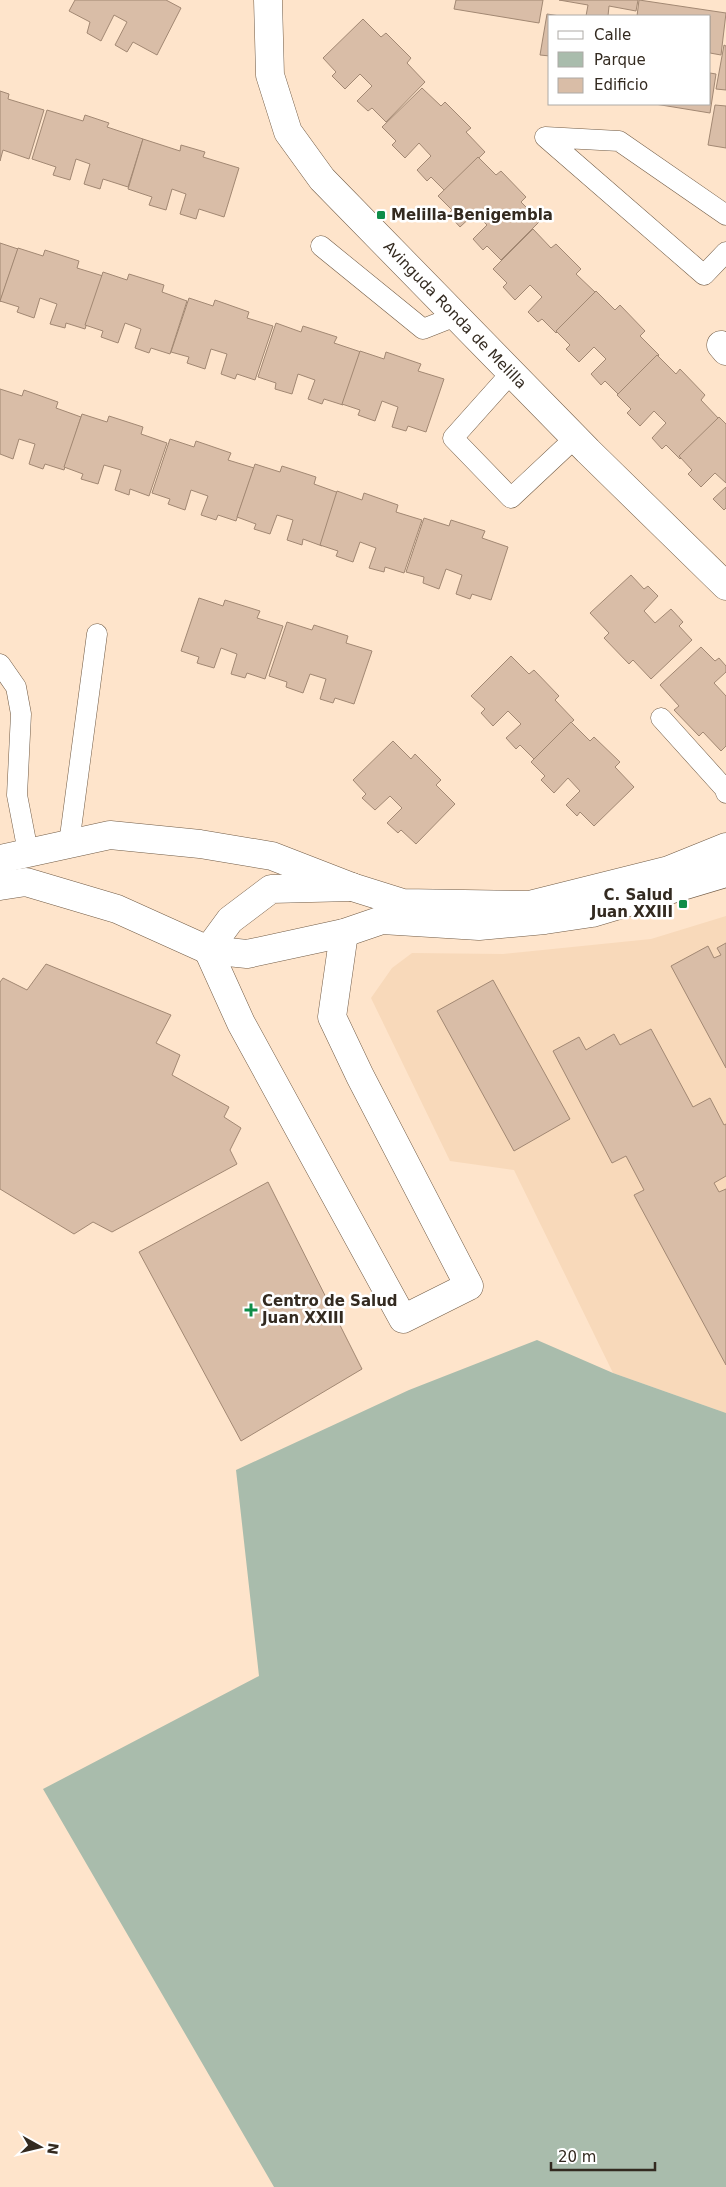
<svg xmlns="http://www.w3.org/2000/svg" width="726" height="2187" viewBox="0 0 726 2187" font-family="'DejaVu Sans',sans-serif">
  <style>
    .built { fill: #f8d9ba }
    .green { fill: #a9bcac }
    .building { fill: #d9bda7; stroke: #a28873 }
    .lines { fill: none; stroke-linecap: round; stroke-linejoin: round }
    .service-casing { stroke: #715b45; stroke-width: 21 }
    .pedestrian-casing { stroke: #715b45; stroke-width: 29 }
    .minor-casing { stroke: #715b45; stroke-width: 29 }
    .tertiary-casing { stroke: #715b45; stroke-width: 29 }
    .service { stroke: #fff; stroke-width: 20 }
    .pedestrian { stroke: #fff; stroke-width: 28 }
    .minor { stroke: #fff; stroke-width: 28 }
    .tertiary { stroke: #fff; stroke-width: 28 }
    .poi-dot { fill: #0f8d49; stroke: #fff; stroke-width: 2 }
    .labels { text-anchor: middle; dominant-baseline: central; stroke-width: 5; stroke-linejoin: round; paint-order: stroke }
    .poi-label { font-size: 15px; font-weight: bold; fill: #332a20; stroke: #fff; text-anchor: start }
    .street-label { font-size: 15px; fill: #332a20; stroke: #fff }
  </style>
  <rect width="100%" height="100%" fill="#fee4cb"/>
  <polygon class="built" points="726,916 726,1413 613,1373 514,1170 450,1161 371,998 392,968 412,953 503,954 651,939"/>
  <polygon class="green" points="537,1340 613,1373 726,1413 726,2187 274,2187 43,1789 259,1676 236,1470 409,1390"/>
  <g class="building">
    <polygon points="75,0 166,0 181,8 157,55 133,42 127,52 115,45 127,22 114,15 101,41 87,33 90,22 69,11"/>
    <polygon points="456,0 543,0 539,23 454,9"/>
    <polygon points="559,0 638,0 636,11 609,6 608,16 586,16 588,5"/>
    <polygon points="639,0 726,13 721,55 710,53 710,16 637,16"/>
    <polygon points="547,14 560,16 550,16 550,56 540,55"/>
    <polygon points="363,19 381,37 386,33 411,58 407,63 425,82 386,122 372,108 368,111 357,101 372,86 360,74 345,89 332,76 336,72 323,58"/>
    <polygon points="724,45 726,46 726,90 716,89"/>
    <polygon points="710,73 716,74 710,113 655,104 710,104"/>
    <polygon points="422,88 441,106 445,102 471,128 466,132 485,152 445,191 431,177 427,181 417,170 431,156 419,143 405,158 392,145 396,141 382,127"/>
    <polygon points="0,91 9,94 8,99 44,110 29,159 3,150 0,161"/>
    <polygon points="715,105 726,106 726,148 708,145"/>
    <polygon points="47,110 83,121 85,115 109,123 107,127 143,139 128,187 103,179 100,189 84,184 90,164 76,159 70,180 53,175 56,167 32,159"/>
    <polygon points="143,139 180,151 181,145 205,152 203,157 239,168 224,217 199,209 196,219 180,214 186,194 172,189 166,210 149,205 152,197 128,189"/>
    <polygon points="478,157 496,175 501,171 526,197 521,202 540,221 501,260 487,246 483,250 473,239 487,225 475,213 460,227 448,214 452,210 438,196"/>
    <polygon points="533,229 551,248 556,244 581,269 576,274 596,293 556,333 542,319 538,322 528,312 542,297 530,285 515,300 503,287 507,283 493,269"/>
    <polygon points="0,243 18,249 0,302"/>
    <polygon points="18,248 43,256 45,250 79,261 77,268 103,276 85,329 66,323 65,328 50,324 57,304 40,298 34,318 17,312 19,307 0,301"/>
    <polygon points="103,272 127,280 129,274 164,285 162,292 187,301 170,354 151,348 149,353 135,348 141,329 125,323 118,343 101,337 103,331 85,325"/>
    <polygon points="596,291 615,310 620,305 645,331 640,336 659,355 619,395 605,381 601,385 591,374 606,359 594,347 579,362 566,349 570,345 556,331"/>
    <polygon points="189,298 213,306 215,300 249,312 247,318 273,326 255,380 237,374 235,379 221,374 227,354 211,349 205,369 187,363 189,357 171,352"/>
    <polygon points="276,323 301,332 303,326 337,337 334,343 361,352 343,405 324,399 322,404 308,399 315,380 298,374 292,394 275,389 276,383 258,377"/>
    <polygon points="360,351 384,359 386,352 421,364 418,371 444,379 426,432 408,426 406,431 392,427 398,407 382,401 375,421 358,415 360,410 342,404"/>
    <polygon points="657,355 676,374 680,369 705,395 701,400 720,420 680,459 666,445 662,449 652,438 666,423 654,411 640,426 627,413 631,409 617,395"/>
    <polygon points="0,389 22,396 24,390 58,402 56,408 81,417 64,470 45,464 43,469 29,464 35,444 19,439 13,459 0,454"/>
    <polygon points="82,414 107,422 109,416 143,427 141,434 167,443 149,496 130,489 129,495 115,490 121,470 104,465 98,484 81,479 83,474 64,467"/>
    <polygon points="719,417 726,424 726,483 715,473 701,487 688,474 692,470 679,456"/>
    <polygon points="170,439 194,447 196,441 231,453 228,460 254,468 236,521 218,515 216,520 201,515 208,496 191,490 185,510 168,504 170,499 152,493"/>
    <polygon points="255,464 280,472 282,466 316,477 314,484 339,493 322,546 303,539 302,545 287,540 293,520 277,515 270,534 254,529 256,524 237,517"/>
    <polygon points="726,487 726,508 724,510 713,499"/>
    <polygon points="337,491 362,500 364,493 398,505 396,512 422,520 404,573 385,567 384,572 369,568 376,548 360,542 353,562 336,556 338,551 320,545"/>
    <polygon points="424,518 449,526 451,520 485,531 482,538 508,547 491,600 472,594 470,599 456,594 462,575 446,569 439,589 423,583 424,577 406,572"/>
    <polygon points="631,575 644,589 648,586 658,596 644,611 655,623 671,609 683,622 679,626 692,640 651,679 633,660 629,664 604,638 609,633 590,613"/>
    <polygon points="199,598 223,606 225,600 260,611 257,618 283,626 265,679 247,673 245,678 231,674 237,654 221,648 214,668 197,663 199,657 181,651"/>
    <polygon points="287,622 312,630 314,625 348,636 346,643 372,651 354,704 335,698 333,703 320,699 326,679 310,674 303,693 286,687 287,682 269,676"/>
    <polygon points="701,647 715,661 719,658 726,666 726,672 714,683 726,696 726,746 721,751 703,732 699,736 674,710 679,706 660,685"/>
    <polygon points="511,656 529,674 534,670 559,696 555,700 574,720 534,759 520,745 516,749 506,738 521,724 508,711 493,726 481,713 485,709 471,696"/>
    <polygon points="571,722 590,741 594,737 620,762 615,767 634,787 594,826 580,812 577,816 566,805 580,791 568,778 554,793 541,780 545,776 531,762"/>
    <polygon points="393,741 411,759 415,754 441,780 436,785 455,804 416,844 401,830 398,833 387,823 402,808 390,796 375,810 362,798 366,794 353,780"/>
    <polygon points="726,943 726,1068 671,966 708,946 714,958 721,955 717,948"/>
    <polygon points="46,964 171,1015 156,1043 180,1055 172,1075 229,1107 224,1117 241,1128 230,1150 237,1164 112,1232 93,1222 74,1234 0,1189 0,982 3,978 27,990"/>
    <polygon points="493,980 570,1119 514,1151 437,1011"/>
    <polygon points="651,1029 693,1107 710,1098 724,1125 726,1124 726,1176 714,1183 719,1192 726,1189 726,1365 634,1195 644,1190 626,1156 612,1163 553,1051 579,1037 586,1050 614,1034 620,1045"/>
    <polygon points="268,1182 362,1369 241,1441 139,1252"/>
  </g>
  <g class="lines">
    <defs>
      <g id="service">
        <polyline points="726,215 619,141 545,137 704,275 726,252"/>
        <polyline points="321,246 423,329 456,316"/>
        <polyline points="511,373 453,438 511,498 575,438"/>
        <polyline points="0,664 16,687 21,714 17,795 28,852"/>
        <polyline points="661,718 725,789 726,793"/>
        <polyline points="69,844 97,634"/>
      </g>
      <polyline id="pedestrian" points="721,345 726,351"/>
      <polyline id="minor" points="344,933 332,1017 360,1076 469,1286 403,1319 241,1023 208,950 230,920 271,889 352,887"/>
      <g id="tertiary">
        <polyline points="268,0 270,75 288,132 322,179 588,451 726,586"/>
        <polyline points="0,859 110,835 200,844 272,856 352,887 403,903 529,905 669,870 726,847"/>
        <polyline points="0,886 26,882 117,909 208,950 247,954 344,933 382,920 479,926 545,920 592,913 726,873"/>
      </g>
    </defs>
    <use href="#service" class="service-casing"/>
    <use href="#pedestrian" class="pedestrian-casing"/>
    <use href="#minor" class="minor-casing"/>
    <use href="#tertiary" class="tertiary-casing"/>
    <use href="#service" class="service"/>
    <use href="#pedestrian" class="pedestrian"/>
    <use href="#minor" class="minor"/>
    <use href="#tertiary" class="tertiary"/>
  </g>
  <g class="poi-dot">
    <rect x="376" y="210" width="10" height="10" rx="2.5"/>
    <rect x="678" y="899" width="10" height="10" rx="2.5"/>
    <path d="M248.5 1302.5h5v5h5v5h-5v5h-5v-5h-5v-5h5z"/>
  </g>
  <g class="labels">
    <g class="poi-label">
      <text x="391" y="215">Melilla-Benigembla</text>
      <text x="673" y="895" text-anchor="end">C. Salud<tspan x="673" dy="17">Juan XXIII</tspan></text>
      <text x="262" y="1301">Centro de Salud<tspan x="262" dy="17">Juan XXIII</tspan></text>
    </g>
    <g class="street-label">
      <text transform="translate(455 315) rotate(46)">Avinguda Ronda de Melilla</text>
    </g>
  </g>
  <rect x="548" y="15" width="162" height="90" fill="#ffffff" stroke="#adaaa6"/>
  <rect x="558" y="31" width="25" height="8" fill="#ffffff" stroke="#adaaa6"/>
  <text x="594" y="40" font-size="15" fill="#332a20">Calle</text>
  <rect x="558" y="52" width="25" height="15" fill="#a9bcac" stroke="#adaaa6"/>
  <text x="594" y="65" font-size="15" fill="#332a20">Parque</text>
  <rect x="558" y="78" width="25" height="15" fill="#d9bda7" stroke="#adaaa6"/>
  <text x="594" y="90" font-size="15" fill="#332a20">Edificio</text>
  <g transform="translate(40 2147) rotate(98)" stroke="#ffffff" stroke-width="4" paint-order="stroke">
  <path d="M0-4L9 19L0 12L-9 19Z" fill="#332a20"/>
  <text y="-8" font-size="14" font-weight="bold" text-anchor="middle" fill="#332a20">N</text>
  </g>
  <path d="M551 2162v8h104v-8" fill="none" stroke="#332a20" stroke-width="2.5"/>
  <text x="558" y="2162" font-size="15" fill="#332a20" stroke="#ffffff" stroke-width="4" paint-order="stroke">20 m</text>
</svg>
